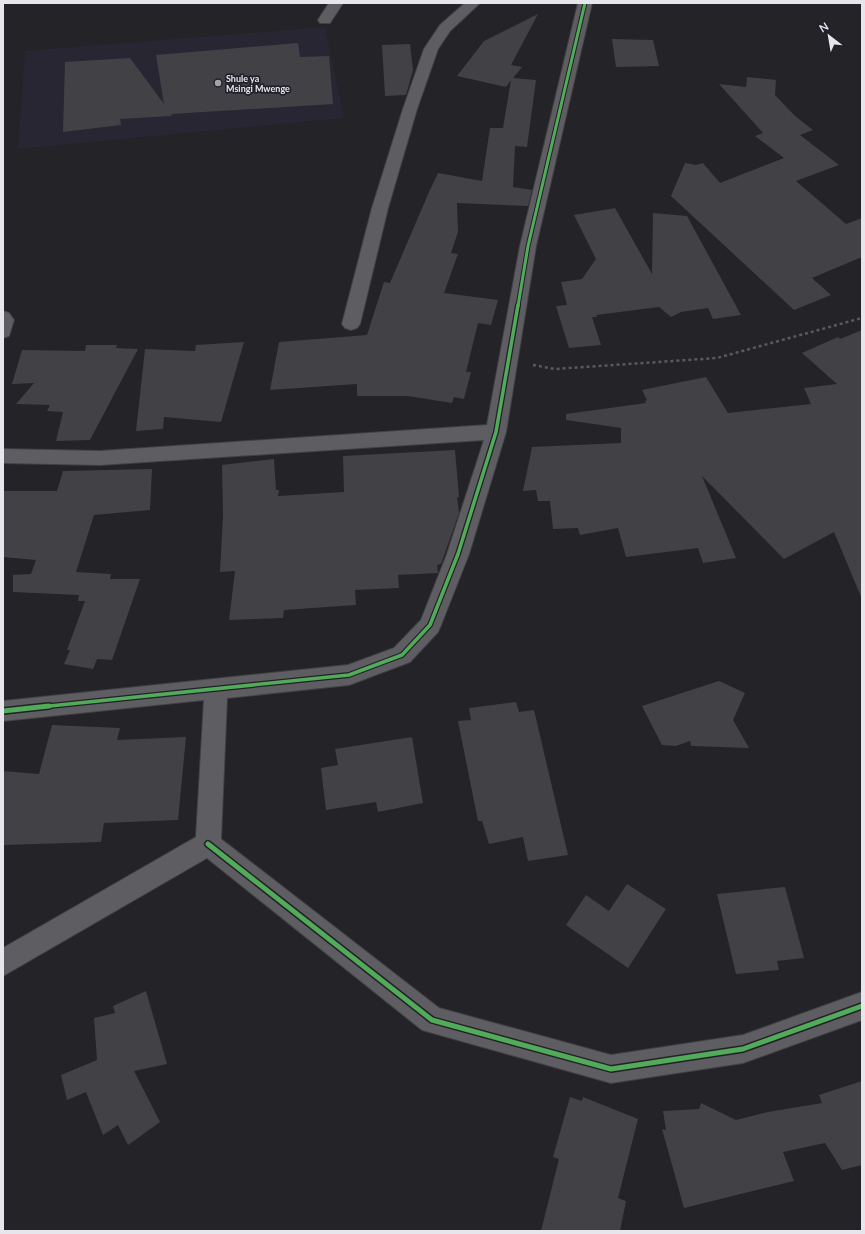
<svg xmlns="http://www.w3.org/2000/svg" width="865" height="1234" viewBox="0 0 865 1234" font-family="Lato,sans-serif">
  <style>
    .built { fill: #282633 }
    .building { fill: #424146 }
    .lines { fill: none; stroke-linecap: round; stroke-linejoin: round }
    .minor-casing { stroke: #414044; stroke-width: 2 }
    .path { stroke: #5a5a5e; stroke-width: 2.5; stroke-dasharray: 3 3; stroke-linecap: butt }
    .minor { fill: #5e5e62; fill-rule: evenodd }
    .cycleway-far2-casing { stroke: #22212a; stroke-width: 5 }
    .cycleway-far1-casing { stroke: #22212a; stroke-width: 6 }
    .cycleway-casing { stroke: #22212a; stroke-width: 8 }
    .cycleway-far2 { stroke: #51ab58; stroke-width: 3 }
    .cycleway-far1 { stroke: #51ab58; stroke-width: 3.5 }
    .cycleway { stroke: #51ab58; stroke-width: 5 }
    .poi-dot { fill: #a2a2a7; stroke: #22212a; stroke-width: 1.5 }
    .labels { text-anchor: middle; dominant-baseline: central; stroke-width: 3.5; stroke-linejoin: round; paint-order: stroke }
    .far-poi-label { font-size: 9px; font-weight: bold; fill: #e7e6ec; stroke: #22212a; text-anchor: start }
  </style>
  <rect width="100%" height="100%" fill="#232328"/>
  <polygon class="built" points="325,27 344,118 18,149 25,51"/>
  <g class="building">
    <polygon points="538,14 511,65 522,67 513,78 536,80 527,147 515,146 513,187 532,190 528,206 457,203 458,232 451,253 458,254 444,293 498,300 491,325 478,323 466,372 471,372 464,399 454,397 452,403 408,396 357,396 357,384 270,390 279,342 367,335 384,282 390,283 429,192 438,173 482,181 490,128 503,128 511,80 506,87 457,76 484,41"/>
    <polygon points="612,39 653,40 659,66 616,67"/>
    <polygon points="298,43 300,57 329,56 333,104 171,114 172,116 120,119 121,125 63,132 65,62 130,58 164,104 156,55"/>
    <polygon points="410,44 413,70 406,95 385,96 382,45"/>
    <polygon points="747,77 776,80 775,95 795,116 813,130 800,135 839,165 796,181 846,224 862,218 862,257 812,278 831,295 794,310 671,196 685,163 696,165 703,163 720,183 784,158 755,136 763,133 719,84 746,87"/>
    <polygon points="615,208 652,274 653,213 687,216 741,315 713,319 708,308 681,312 671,317 659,307 596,315 597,317 592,317 601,345 569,348 556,306 567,305 561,282 582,279 596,259 574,215"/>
    <polygon points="862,330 862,599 834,532 784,559 702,476 736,558 703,563 698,548 626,557 618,528 580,535 578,528 553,529 550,501 538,501 536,490 523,491 532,447 621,443 621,428 566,420 566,414 646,403 645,401 647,400 642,390 706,377 728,413 811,404 804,388 837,384 802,353 838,337 840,339"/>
    <polygon points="244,342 221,422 164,417 163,429 136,431 145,349 195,351 196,345"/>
    <polygon points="86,345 117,345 116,348 138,349 90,440 56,441 63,412 47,411 50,405 16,404 34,383 12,384 22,350 85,351"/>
    <polygon points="455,450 459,497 457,497 459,513 441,564 437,565 438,573 398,575 399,588 355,590 356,605 284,610 283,618 229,620 235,571 220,572 223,515 222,465 274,459 276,490 279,490 278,496 344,492 343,456"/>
    <polygon points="152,469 150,510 94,515 76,572 111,574 110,579 140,579 112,660 97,659 93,669 64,664 70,650 67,650 85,601 78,601 79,595 13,592 13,575 31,574 36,560 3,557 3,491 57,491 63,471"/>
    <polygon points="719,681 745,693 733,720 749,748 691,746 690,741 676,746 662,745 642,706"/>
    <polygon points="516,702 519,712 534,710 568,855 528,861 523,837 489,844 482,821 478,821 458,721 471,720 469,708"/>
    <polygon points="52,725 120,728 117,740 186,737 178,820 104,823 101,842 3,845 3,771 39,774"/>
    <polygon points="412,737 423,803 378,812 376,802 326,810 321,768 338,765 335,749"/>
    <polygon points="627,884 666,909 628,968 566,925 586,895 609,911"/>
    <polygon points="785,887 804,958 777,961 779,970 736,974 717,894"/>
    <polygon points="146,991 167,1064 134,1071 160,1122 128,1145 118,1125 103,1135 86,1092 67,1100 61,1075 97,1060 94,1018 115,1013 113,1006"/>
    <polygon points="862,1081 862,1165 842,1170 825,1143 783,1152 794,1181 684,1208 662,1129 666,1130 663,1111 699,1109 701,1103 736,1120 768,1112 822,1103 819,1095"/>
    <polygon points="570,1097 582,1101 583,1097 638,1119 618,1198 626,1201 620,1231 541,1231 559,1159 553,1157"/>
  </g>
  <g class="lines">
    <defs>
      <g id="minor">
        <polygon points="329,3 343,3 330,23 320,23 318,20"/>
        <polygon points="465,3 480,3 450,31 438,49 417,109 388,208 360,324 357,328 351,330 345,328 342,324 372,208 403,109 424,49 440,25"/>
        <polygon points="578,3 592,3 536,246 506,432 469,554 441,625 438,632 410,662 349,685 227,698 221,839 439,1008 611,1055 743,1035 862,992 862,1020 743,1063 611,1083 422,1030 207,858 3,976 3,948 196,837 204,700 3,721 3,701 348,665 394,648 421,620 447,554 484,440 100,465 3,463 3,449 100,451 487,425 520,246"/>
        <polygon points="3,311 9,313 14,320 9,336 3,338"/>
      </g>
    </defs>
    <use href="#minor" class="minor-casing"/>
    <polyline class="path" points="533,365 555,369 717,358 862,318"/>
    <use href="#minor" class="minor"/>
    <defs>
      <polyline id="cycleway-far2" points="518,306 528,246 585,3"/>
      <polyline id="cycleway-far1" points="40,707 349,675 402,655 430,625 458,554 496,432 518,305"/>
      <g id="cycleway">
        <polyline points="3,711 49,706"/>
        <polyline points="208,844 432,1020 611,1069 743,1049 862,1006"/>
      </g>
    </defs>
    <use href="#cycleway-far2" class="cycleway-far2-casing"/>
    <use href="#cycleway-far1" class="cycleway-far1-casing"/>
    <use href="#cycleway" class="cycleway-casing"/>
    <use href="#cycleway-far2" class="cycleway-far2"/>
    <use href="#cycleway-far1" class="cycleway-far1"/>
    <use href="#cycleway" class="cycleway"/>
  </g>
  <circle class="poi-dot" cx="218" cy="83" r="4"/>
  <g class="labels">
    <g class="far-poi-label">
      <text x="226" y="78">Shule ya<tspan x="226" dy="10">Msingi Mwenge</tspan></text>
    </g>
  </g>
  <rect width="865" height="1234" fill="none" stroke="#e7e6ec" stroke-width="8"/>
  <g transform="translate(829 36) rotate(329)" stroke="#22212a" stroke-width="3" paint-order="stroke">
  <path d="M0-3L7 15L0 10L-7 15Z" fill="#e7e6ec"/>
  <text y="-6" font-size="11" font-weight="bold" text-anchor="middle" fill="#e7e6ec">N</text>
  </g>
</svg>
